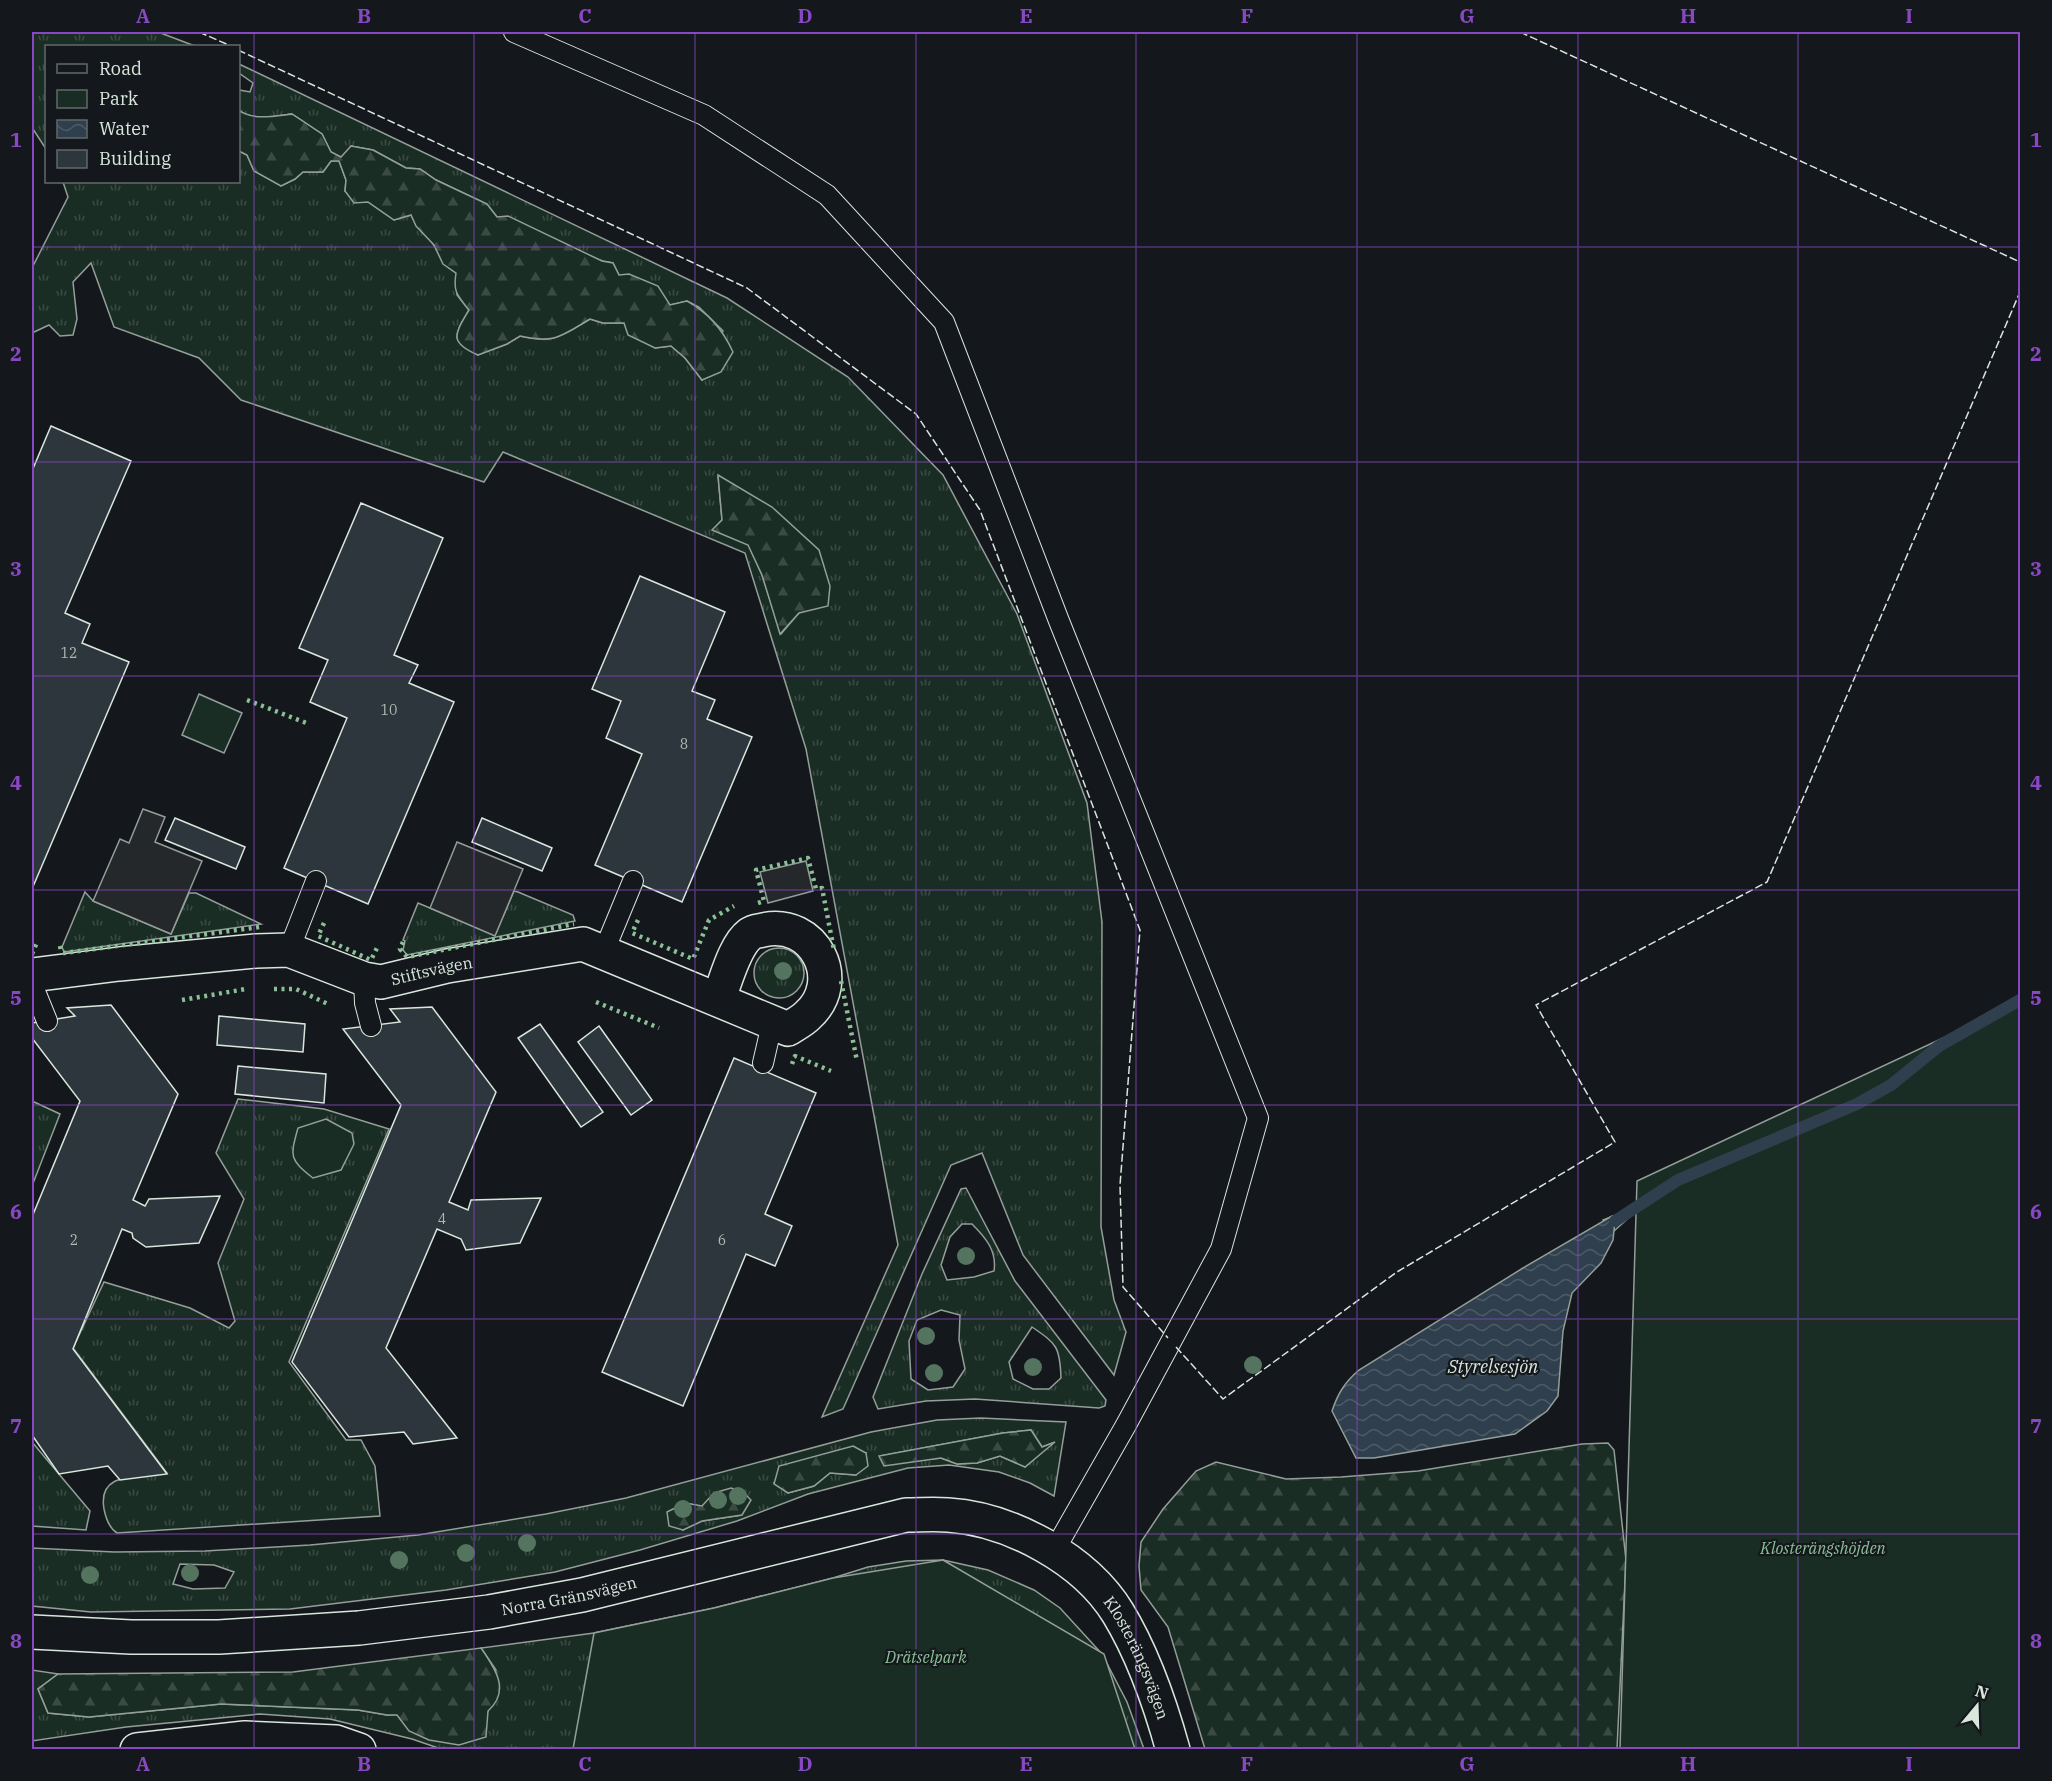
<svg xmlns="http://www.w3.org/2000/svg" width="2052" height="1781" viewBox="0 0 2052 1781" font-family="'IBM Plex Serif',serif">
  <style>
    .grass { fill: url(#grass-tufts); stroke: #939e99; stroke-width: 1.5; fill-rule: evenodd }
    .forest { fill: url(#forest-firs); stroke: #939e99; stroke-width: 1.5 }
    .wetland { fill: url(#wetland-marsh); stroke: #939e99; stroke-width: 1.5 }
    .park { fill: #1a2d24; stroke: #939e99; stroke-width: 1.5 }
    .parking { fill: #24282b; stroke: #939e99; stroke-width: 1.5 }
    .water { fill: url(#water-waves); stroke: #939e99; stroke-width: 1.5 }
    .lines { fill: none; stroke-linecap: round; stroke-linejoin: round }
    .stream { stroke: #2f3f4d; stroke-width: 12 }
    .building { fill: #2c363c; stroke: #d8e6dc; stroke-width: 1.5 }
    .service-casing { stroke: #d8e6dc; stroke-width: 22 }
    .minor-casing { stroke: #d8e6dc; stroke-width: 36 }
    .tertiary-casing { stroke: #d8e6dc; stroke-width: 36 }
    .service { stroke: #14181c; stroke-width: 20 }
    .minor { stroke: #14181c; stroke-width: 33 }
    .tertiary { stroke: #14181c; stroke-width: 33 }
    .hedge { stroke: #8ac095; stroke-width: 4.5; stroke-dasharray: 3 4.5; stroke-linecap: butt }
    .fence { stroke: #d8e6dc; stroke-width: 1.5; stroke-dasharray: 8 3; stroke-linecap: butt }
    .tree { fill: #55745f }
    .grid { fill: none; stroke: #8948c3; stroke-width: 1.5; stroke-opacity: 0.55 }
    .labels { text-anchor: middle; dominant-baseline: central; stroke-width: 4.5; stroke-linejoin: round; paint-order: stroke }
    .number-label { font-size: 14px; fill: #adbab4 }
    .street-label { font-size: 16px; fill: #d8e6dc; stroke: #14181c }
    .park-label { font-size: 16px; font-style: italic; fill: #8ac095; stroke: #14181c }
    .water-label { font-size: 18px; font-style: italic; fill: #d8e6dc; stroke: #14181c }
    .neatline { fill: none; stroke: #8948c3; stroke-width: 2 }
    .grid-label { font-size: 20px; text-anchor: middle; font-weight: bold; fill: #8948c3 }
  </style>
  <defs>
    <pattern id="grass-tufts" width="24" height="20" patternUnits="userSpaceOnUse" patternTransform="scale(1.5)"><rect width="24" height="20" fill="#1a2d24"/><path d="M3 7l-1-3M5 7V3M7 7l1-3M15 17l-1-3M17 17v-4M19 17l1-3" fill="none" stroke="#3b4b43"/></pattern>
    <pattern id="forest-firs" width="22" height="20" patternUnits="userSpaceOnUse" patternTransform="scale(1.5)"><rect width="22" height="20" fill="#1a2d24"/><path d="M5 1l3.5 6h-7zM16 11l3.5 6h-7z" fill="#3b4b43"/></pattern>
    <pattern id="wetland-marsh" width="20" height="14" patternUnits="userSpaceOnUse" patternTransform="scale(1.5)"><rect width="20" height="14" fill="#1a2d24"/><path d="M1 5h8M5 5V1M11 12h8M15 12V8" fill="none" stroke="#3b4b43"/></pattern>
    <pattern id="water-waves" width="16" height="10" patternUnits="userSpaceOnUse" patternTransform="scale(1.5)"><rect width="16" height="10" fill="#2f3f4d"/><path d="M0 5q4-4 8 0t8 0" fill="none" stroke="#4c5b66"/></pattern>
  </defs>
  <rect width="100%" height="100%" fill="#14181c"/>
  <g class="grass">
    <polygon points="32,32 158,32 195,46 46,46 46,149 33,129 32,132"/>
    <path d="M239,64L727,298L848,377L943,475L1017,614L1087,803L1102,922L1101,1227L1114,1300L1126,1332L1114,1375L1023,1255L982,1153L951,1165L843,1409L822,1417L898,1245L806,749L745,553L503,452L484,482L241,400L199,358L114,327L91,263L73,282L77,319L73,335L60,336L49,325L32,333V268L68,197L63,182H238L239,151L247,155L254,171L281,186L295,179L303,172H323L331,161H339L346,180L345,191L368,202L394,220L411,215C417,228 428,235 435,247C443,261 441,263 456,273L457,295L469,310C455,334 448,342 478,355L507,344L520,336C554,344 562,336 590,319L603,323H625L655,348L671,346L685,358L702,380L723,331L699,307L687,301L670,305L619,275L613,263L602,261L497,217L487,204L436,180L420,169L406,168L373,150L351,146L342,158L331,152L322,134L292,114C275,116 253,121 239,110V90L250,92L253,83L239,73ZM718,476L799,613L781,634L762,575L748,544L713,530L722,520Z"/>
    <polygon points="514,891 518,892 573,915 575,921 407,955 403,950 405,941 403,940 418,903 495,935"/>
    <polygon points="85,892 93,901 171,934 189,893 196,893 261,924 64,952 62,947"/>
    <circle cx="779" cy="973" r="25"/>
    <path d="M238,1099L324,1109L389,1129L289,1362L346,1440H361L375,1466L380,1516L117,1533C109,1528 106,1519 104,1509C97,1469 142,1479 167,1473L73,1348L104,1282L190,1308L229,1328L235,1321L218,1263L244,1199L216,1153Z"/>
    <polygon points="32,1101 60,1114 32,1186"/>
    <path d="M966,1188L1015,1281L1106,1400L1105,1406L1099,1408L975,1399L926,1401L878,1409L873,1397L922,1274L961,1189ZM962,1224H972C986,1238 997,1251 994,1271L974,1277L947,1280L941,1265L950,1237ZM941,1310L960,1315L959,1340L965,1369L953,1387L928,1390L911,1379L909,1341L917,1320ZM1032,1327C1057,1344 1060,1347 1061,1378L1049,1389H1033L1013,1379L1009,1362Z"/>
    <path d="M981,1418L1066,1422L1054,1496L1030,1483L999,1472L949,1465L908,1468L808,1494L737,1521L640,1550L555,1572L446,1590L290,1609L91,1612L32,1606V1548L114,1552L205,1551L310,1545L418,1535L546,1514L626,1498L871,1432L937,1420ZM1031,1430L1042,1447L1053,1443L1025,1467L1000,1456L977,1463L957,1464L941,1458L920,1460L880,1456L1003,1433ZM866,1453L856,1475L830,1473L814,1486L788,1493L774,1483ZM685,1503L742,1515L702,1521L683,1530ZM180,1564L214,1565L234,1572L225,1588L193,1589L173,1584Z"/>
    <polygon points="32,1442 90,1511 86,1530 32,1526"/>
    <polygon points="943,1560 988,1570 1034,1590 1060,1608 1102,1654 1127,1702 1144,1749 444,1750 412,1739 330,1719 260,1714 126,1727 32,1741 32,1670 58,1674 38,1689 48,1713 89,1717 221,1704 358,1710 387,1715 488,1711 496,1670 481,1648 594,1633 714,1608 833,1578 868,1567 906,1561"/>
  </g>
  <g class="forest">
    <path d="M238,110C253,121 275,116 292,114L322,134L331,152L341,157L351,146L373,150L406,168L420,169L436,180L487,204L497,217L508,216L602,261L613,263L619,275L629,274L658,286L670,305L687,301C709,313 723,330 733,352L721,372L702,380L685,358L671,346L655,348L628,335L624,323H603L590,319C561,336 555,344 520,336L507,344L478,355C448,342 455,334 469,310C457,295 453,292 456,273L443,264L434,245L416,226L411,215L394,220L368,202L354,203L345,191L346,180L339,161H331L323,172H303L295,179L281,186L254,171L247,155L239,151Z"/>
    <polygon points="718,475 772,507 819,550 830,586 828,606 799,613 780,634 762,575 748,545 712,530 722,520"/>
    <polygon points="1031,1430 1042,1447 1055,1442 1025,1467 1000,1456 977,1463 957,1464 941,1458 884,1466 879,1456 1003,1433"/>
    <polygon points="1608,1443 1614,1450 1626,1560 1617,1749 1205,1749 1168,1627 1141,1590 1139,1566 1141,1542 1163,1509 1196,1471 1216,1462 1286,1479 1341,1477 1418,1471 1582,1444"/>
    <polygon points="853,1446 866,1453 868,1466 856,1475 830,1473 814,1486 788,1493 774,1484 779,1466"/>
    <polygon points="731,1488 744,1493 751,1500 742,1515 702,1521 683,1530 669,1526 667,1512 685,1503 702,1506 714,1493"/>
    <path d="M481,1648C495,1668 511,1691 488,1711L486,1737L459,1745L429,1740L409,1731L397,1715H387L358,1710L221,1704L89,1717L48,1713L38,1689L58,1674L293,1672Z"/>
  </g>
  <polygon class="wetland" points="1668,1183 1673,1187 1634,1213 1614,1231 1603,1220 1623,1212"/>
  <g class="park">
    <polygon points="199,694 242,713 224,753 182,735"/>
    <polygon points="2020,1002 2020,1749 1620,1749 1637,1181"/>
    <path d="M326,1119L352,1133L354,1144L341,1170L313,1178C289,1159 290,1157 298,1128Z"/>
    <polygon points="943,1560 1104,1654 1135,1749 573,1749 594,1633 714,1608 833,1578"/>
  </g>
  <g class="parking">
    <polygon points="143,809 165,817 155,842 202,861 171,934 93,901 120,839 129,843"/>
    <polygon points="457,842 523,869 495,936 430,908"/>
    <polygon points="806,861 813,891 768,903 760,872"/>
  </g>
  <path class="water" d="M1612,1216L1615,1221L1613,1240L1601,1263L1572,1293L1563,1331L1558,1396L1547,1411L1515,1434L1374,1458H1356L1332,1411C1338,1393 1345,1382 1359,1370L1523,1268Z"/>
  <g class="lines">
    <polyline class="stream" points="1615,1221 1678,1180 1857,1104 1891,1085 1939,1046 2020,1000"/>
  </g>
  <g class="building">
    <polygon points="51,426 131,461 65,613 90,624 82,643 129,662 32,889 32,471"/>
    <polygon points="361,503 443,538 394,655 418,665 409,683 454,702 368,904 284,868 347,718 310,702 328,660 299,648"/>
    <polygon points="640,576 725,612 692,691 715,700 707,719 752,737 682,902 595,865 642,754 606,738 621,701 592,689"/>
    <polygon points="175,818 245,847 236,869 165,840"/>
    <polygon points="482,818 552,848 542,871 472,842"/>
    <polygon points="111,1005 178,1094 133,1200 145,1206 149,1199 220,1196 199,1243 146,1247 133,1238 132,1233 122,1229 73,1349 167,1474 120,1480 108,1466 59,1474 32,1435 32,1217 80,1101 32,1038 32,1023 75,1016 67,1008"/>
    <polygon points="432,1007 496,1092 449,1202 468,1210 471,1200 541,1198 520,1243 466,1250 461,1239 437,1229 386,1348 457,1438 413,1444 404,1432 349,1437 292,1362 401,1105 343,1029 400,1022 390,1009"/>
    <polygon points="219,1016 305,1024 303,1052 217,1045"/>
    <polygon points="540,1024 603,1112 581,1127 518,1038"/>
    <polygon points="599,1026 652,1100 631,1115 578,1042"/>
    <polygon points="734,1058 816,1093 765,1214 792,1226 775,1266 746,1254 683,1406 602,1372"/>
    <polygon points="238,1066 326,1074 324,1103 235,1094"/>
  </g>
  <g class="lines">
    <defs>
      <g id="service">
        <polyline points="514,32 704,115 827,195 944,322 1059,621 1258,1118 1221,1249 1126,1425 1054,1551"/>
        <polyline points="289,950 316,881"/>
        <polyline points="604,951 633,881"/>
        <polyline points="364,979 365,1003 371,1026"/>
        <polyline points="32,984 47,1021"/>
        <polyline points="763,1063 772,1024"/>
      </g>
      <g id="minor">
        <path id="s1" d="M32,975L119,964L256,951L289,950L364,979L381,982L447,966L583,944L788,1029C794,1025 802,1021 807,1016C847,981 814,918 763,930C759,931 754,931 750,934C734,946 726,981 718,1000"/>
        <polyline points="137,1750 245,1738 336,1742 359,1750"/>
      </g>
      <g id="tertiary">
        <path id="s2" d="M32,1632L131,1637H219L359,1628L489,1612L582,1595L906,1515C920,1515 934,1514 948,1515C1010,1519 1085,1559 1118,1613C1143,1654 1160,1703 1173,1750"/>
      </g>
    </defs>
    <use href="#service" class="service-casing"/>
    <use href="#minor" class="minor-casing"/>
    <use href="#tertiary" class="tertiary-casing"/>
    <use href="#service" class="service"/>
    <use href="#minor" class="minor"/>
    <use href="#tertiary" class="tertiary"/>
    <g class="hedge">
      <polyline points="247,700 309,724"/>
      <polyline points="758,903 764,901 756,870 808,858 816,889 822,888 834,950"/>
      <polyline points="638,920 632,933 693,959 709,920 734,906"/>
      <polyline points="324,923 318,936 371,960 378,946"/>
      <polyline points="403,942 400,949 407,957 574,924"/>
      <polyline points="60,946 61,951 64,953 260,927"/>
      <polyline points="32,954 37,942"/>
      <polyline points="841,981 857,1061"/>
      <polyline points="274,989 296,989 330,1005"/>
      <polyline points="182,1000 246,989"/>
      <polyline points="596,1002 659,1028"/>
      <polyline points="792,1064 795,1056 831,1071"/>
    </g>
    <g class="fence">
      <polyline points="199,32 231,46"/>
      <polyline points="1520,32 2020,262"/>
      <polyline points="238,50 747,288 916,414 980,510 1140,930 1120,1185 1123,1287 1168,1338"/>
      <polyline points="1176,1347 1223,1399 1397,1272 1615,1142 1536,1005 1767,882 2020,292"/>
    </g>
  </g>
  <g class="tree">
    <circle cx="783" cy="971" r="9"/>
    <circle cx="966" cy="1256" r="9"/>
    <circle cx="926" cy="1336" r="9"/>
    <circle cx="1253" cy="1365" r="9"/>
    <circle cx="1033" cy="1367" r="9"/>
    <circle cx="934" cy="1373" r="9"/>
    <circle cx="738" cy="1496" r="9"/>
    <circle cx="718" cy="1500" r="9"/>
    <circle cx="683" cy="1509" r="9"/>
    <circle cx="527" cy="1543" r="9"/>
    <circle cx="466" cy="1553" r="9"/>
    <circle cx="399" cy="1560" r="9"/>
    <circle cx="190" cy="1573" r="9"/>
    <circle cx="90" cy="1575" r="9"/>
  </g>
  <path class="grid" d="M254,32V1750M474,32V1750M695,32V1750M916,32V1750M1136,32V1750M1357,32V1750M1578,32V1750M1798,32V1750M32,247H2020M32,462H2020M32,676H2020M32,890H2020M32,1105H2020M32,1319H2020M32,1534H2020"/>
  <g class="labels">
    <g class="number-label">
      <text x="69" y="653">12</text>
      <text x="389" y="710">10</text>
      <text x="684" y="744">8</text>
      <text x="442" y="1219">4</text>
      <text x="74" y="1240">2</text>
      <text x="722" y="1240">6</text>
    </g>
    <g class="street-label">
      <text stroke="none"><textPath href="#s1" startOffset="408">Stiftsvägen</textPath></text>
      <text stroke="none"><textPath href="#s2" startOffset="540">Norra Gränsvägen</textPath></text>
      <text stroke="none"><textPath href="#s2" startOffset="1180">Klosterängsvägen</textPath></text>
    </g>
    <g class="park-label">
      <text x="1823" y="1548">Klosterängshöjden</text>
      <text x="926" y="1657">Drätselpark</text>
    </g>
    <g class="water-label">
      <text x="1493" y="1366">Styrelsesjön</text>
    </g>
  </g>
  <rect width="2052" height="1781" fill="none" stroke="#14181c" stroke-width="66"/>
  <rect x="45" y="45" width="195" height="138" fill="#14181c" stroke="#626a69" stroke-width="1.5"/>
  <rect x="57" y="64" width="30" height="9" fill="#14181c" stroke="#626a69" stroke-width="1.5"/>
  <text x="99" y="75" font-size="18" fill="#d8e6dc">Road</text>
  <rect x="57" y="90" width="30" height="18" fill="#1a2d24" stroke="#626a69" stroke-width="1.5"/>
  <text x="99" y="105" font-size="18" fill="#d8e6dc">Park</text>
  <rect x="57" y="120" width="30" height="18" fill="url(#water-waves)" stroke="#626a69" stroke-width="1.5"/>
  <text x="99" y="135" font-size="18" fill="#d8e6dc">Water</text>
  <rect x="57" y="150" width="30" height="18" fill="#2c363c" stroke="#626a69" stroke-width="1.5"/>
  <text x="99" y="165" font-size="18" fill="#d8e6dc">Building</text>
  <g transform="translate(1977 1706) rotate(19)" stroke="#14181c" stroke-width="4.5" paint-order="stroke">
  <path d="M0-4.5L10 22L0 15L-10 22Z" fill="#d8e6dc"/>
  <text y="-9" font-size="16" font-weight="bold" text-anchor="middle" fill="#d8e6dc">N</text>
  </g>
  <rect x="33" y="33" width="1986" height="1715" class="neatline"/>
  <g class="grid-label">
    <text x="143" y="23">A</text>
    <text x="364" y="23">B</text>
    <text x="585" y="23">C</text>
    <text x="805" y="23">D</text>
    <text x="1026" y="23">E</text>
    <text x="1247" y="23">F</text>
    <text x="1467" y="23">G</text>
    <text x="1688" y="23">H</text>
    <text x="1909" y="23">I</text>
    <text x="16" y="147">1</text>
    <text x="2036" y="147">1</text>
    <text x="16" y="361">2</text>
    <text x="2036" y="361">2</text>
    <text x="16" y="576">3</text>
    <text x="2036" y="576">3</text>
    <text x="16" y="790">4</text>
    <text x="2036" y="790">4</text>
    <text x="16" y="1005">5</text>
    <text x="2036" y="1005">5</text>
    <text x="16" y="1219">6</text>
    <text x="2036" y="1219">6</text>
    <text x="16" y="1433">7</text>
    <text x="2036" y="1433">7</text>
    <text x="16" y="1648">8</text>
    <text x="2036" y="1648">8</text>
    <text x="143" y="1771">A</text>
    <text x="364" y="1771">B</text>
    <text x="585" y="1771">C</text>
    <text x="805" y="1771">D</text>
    <text x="1026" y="1771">E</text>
    <text x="1247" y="1771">F</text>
    <text x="1467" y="1771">G</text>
    <text x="1688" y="1771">H</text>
    <text x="1909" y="1771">I</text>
  </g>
</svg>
